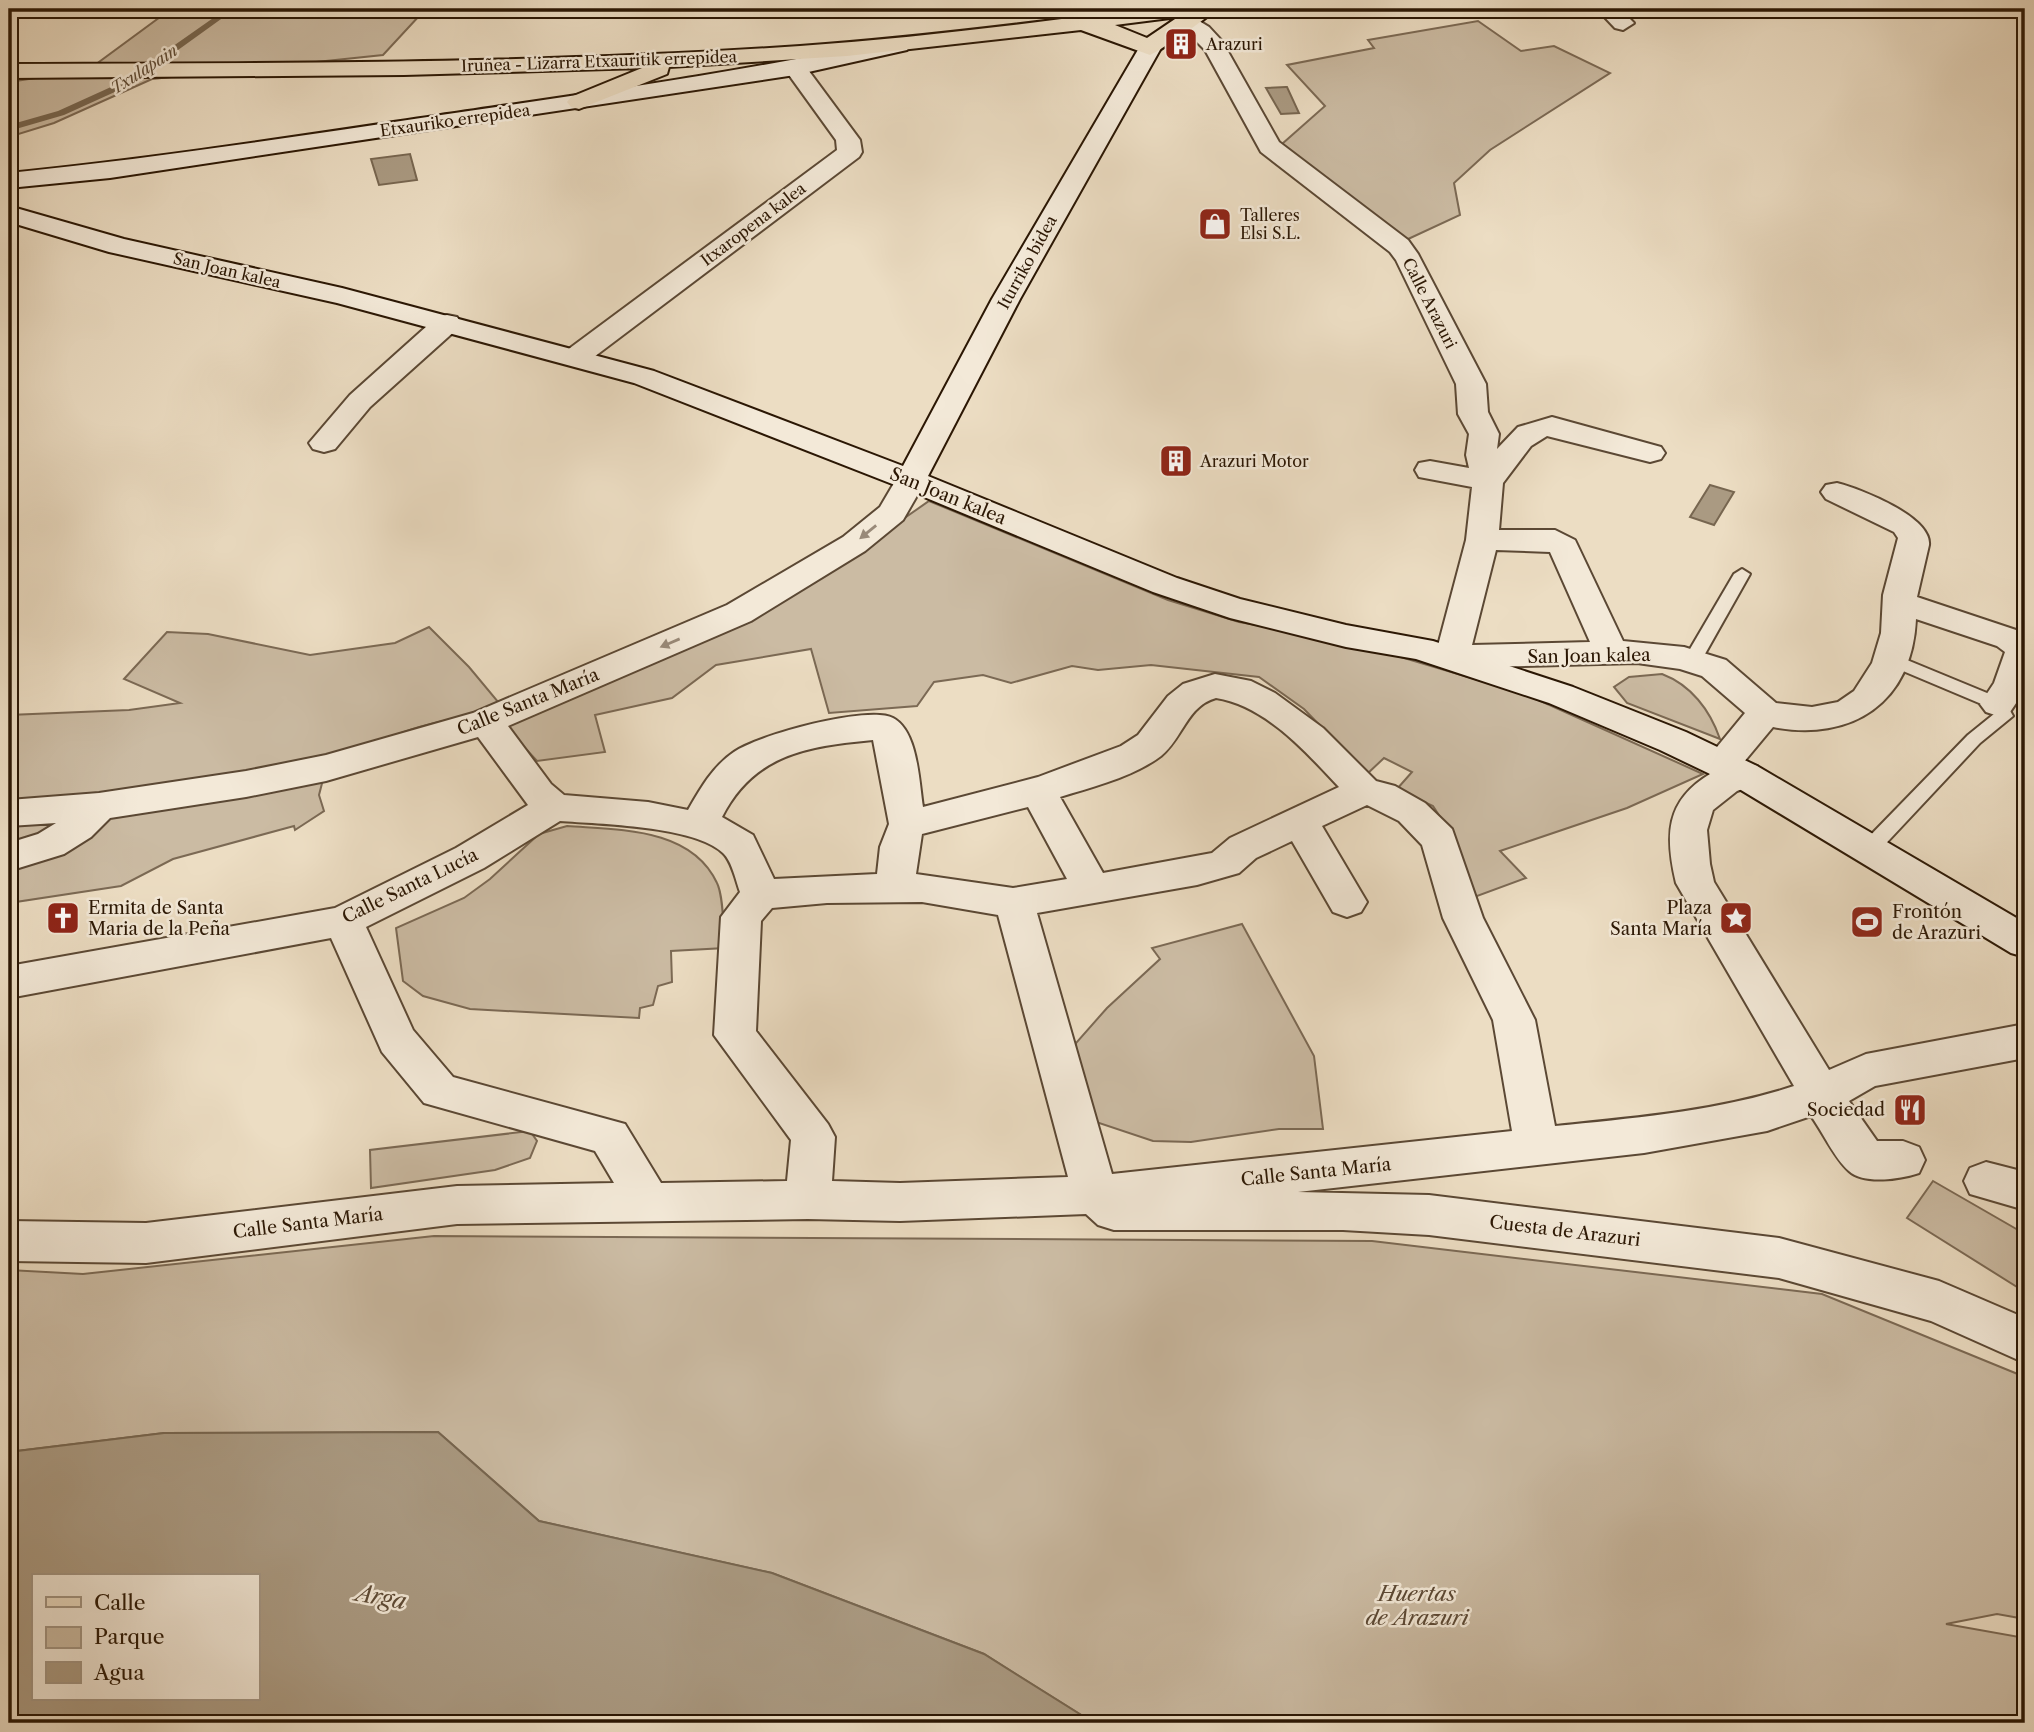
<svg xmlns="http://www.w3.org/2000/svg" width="2034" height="1732" viewBox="0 0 2034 1732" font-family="'Libre Caslon Text',serif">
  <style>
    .green { fill: #cbbba3; stroke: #7b6954; stroke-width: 2 }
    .water { fill: #aa9a82; stroke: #776650; stroke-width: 2; fill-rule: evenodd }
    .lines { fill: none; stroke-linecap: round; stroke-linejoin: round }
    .stream { fill: #776650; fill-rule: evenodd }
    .lane-casing { stroke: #5b4834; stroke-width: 4 }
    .street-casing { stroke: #5b4834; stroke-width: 4 }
    .secondary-casing { stroke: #2b1704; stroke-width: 4 }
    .primary-casing { stroke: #2b1704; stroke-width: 4 }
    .lane { fill: #f3e9d8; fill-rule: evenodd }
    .street { fill: #f3e9d8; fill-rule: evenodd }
    .secondary { fill: #f3e9d8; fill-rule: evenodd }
    .primary { fill: #ecddc3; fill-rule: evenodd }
    .oneway { fill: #998a79 }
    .labels { text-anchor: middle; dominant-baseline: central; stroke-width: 5; stroke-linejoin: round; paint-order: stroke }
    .far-poi-label { font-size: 16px; fill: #2b1704; stroke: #f3e9d8; text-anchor: start }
    .far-street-label { font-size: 16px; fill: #2b1704; stroke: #f3e9d8 }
    .far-water-label { font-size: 16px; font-style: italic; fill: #5e4b36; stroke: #f3e9d8 }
    .street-label { font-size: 18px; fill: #2b1704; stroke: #f3e9d8 }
    .poi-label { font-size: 18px; fill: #2b1704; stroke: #f3e9d8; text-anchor: start }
    .near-park-label { font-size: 21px; font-style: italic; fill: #5b4834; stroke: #f3e9d8 }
    .near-water-label { font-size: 23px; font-style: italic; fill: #5e4b36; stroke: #f3e9d8 }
  </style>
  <rect width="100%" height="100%" fill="#ecddc3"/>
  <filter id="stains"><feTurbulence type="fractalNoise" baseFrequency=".00286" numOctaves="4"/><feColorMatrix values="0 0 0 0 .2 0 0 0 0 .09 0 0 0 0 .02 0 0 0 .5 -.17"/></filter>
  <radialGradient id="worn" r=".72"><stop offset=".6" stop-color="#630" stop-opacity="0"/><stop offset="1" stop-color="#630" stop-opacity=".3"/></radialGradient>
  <g class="green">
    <polygon points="171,9 448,9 420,15 383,55 152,79 54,123 9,137 9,82 88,70"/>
    <polygon points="704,9 797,9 769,18"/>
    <polygon points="1478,21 1521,51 1554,46 1610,73 1490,150 1454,183 1460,215 1406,240 1282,144 1325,106 1287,65 1374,48 1368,40"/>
    <polygon points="929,501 1168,600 1239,622 1347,641 1525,694 1703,774 1627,808 1500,851 1526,878 1469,899 1446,826 1433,806 1397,789 1412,772 1384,758 1367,774 1304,709 1259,677 1151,665 1098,670 1072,666 1011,683 983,675 934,682 917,706 829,713 811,649 716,665 672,698 595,715 605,752 537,761 503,724 857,551"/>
    <path d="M429,627L469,667L504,709C435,721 387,731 326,768L319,795L324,811L295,830L294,826L173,859L121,886L9,903V715L129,710L180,703L124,679L167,632L208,634L310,655L395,643Z"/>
    <path d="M1662,674C1691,685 1710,710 1720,739L1627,703L1614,687L1629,677Z"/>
    <path d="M567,826C618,830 691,827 717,883C724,897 723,931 725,948L671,951L672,982L658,986L653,1005L640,1008L639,1018L470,1009L423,996L403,981L396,928L464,898L490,879L539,834Z"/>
    <polygon points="1242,924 1314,1056 1323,1129 1279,1129 1191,1142 1153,1141 1096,1122 1077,1075 1076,1043 1107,1008 1160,959 1152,948"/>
    <polygon points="530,1131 537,1141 530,1158 495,1170 371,1188 370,1150"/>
    <polygon points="1933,1181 2025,1234 2025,1292 1907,1218"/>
    <polygon points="434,1236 1372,1241 1822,1294 2025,1377 2025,1619 1997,1614 1946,1624 2025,1638 2025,1723 1094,1723 984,1654 772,1573 539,1521 438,1432 164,1433 9,1452 9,1270 83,1274"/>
  </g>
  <g class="water">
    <polygon points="1286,87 1287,87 1299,113 1281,114 1266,88"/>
    <polygon points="410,154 417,180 379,185 371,159"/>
    <polygon points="1710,485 1734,492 1714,525 1690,517"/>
    <path d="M438,1432L539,1521L772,1573L984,1654L1094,1723H9V1452L164,1433ZM33,1576H257V1699H33Z"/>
  </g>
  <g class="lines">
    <polygon class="stream" points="226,9 235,9 128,86 64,115 9,131 9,125 58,111 122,82"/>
    <defs>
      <g id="lane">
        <polygon points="1742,569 1750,574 1701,661 1698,665 1686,665 1683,661 1734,574"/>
        <polygon points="1890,653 2004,700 2013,716 1980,743 1876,854 1862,854 1859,849 1862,844 1968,735 1994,714 1991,708 1884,663 1881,659"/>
      </g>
      <g id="street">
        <polygon points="1597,9 1620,9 1634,23 1623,30 1615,28"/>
        <path d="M1186,13L1209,27L1222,41L1279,142L1408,240L1418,254L1486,384L1488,412L1499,434L1497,449L1518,427L1552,417L1661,447L1665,453L1661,459L1650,462L1547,436L1531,446L1503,483L1499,530H1555L1575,540L1623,641L1684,647L1726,660L1776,703L1812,707L1838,702L1854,691L1872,663L1881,633L1883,595L1898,538L1894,532L1826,499L1821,492L1826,485L1837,483C1861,489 1932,517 1929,545L1917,597L2025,633V690L2010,712L1998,716L1986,712L1980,704L1994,683L2005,652L1997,646L1916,619C1912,703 1852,742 1773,727L1743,763L1757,766L1762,775L1757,784L1737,791L1713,810L1707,830L1710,864L1714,882L1829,1070L1866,1054L2025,1024V1058L1875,1086L1849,1101L1877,1141H1903L1919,1147L1925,1160L1919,1173C1901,1179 1864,1185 1849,1171C1834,1158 1823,1132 1811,1116L1767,1131L1644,1153L1298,1192L1429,1195L1779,1238L1939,1281L2025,1318V1363L1931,1321L1779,1278L1429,1235L1343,1230H1114L1098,1225L1086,1214L900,1221L808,1219L457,1224L146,1263L9,1261V1221L146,1223L457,1186L614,1183L595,1151L424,1103L382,1052L331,938L9,998V966L335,908L456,848L528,805L478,737L326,781L246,797L110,818L91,837L64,854L9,871V843L38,834L56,823L9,826V800L99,793L246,771L326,755L473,713L727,605L843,537L880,507L900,473L911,471L922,473L926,480L903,520L865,551L751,621L508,726L551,784L564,795L648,802L688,810C700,789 713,766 734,752C758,735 868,705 893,718C918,731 919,782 923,807L1038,777L1121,746L1138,735L1168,696L1183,684L1215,674L1251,681L1275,693L1323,728L1376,781L1395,786L1425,803L1452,829L1483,918L1535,1020L1555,1126C1634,1118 1718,1111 1794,1086L1676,883C1665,836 1665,801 1710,774L1703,764L1745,713L1702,676L1680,669L1637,663L1452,668L1440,665L1435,657L1466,540L1472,487L1419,477L1415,470L1419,463L1430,461L1469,468L1466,455L1469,434L1458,414L1456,384L1396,260L1390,252L1261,152L1205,50L1175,20ZM1496,550L1550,552L1590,642L1472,645ZM1216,698C1266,706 1306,752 1339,787L1230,838L1212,853L1103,873L1060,797C1092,787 1133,777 1161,756C1183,738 1187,706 1216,698ZM873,740L889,824L880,847L877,874L774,879L753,835L722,817C754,754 808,746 873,740ZM1367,805L1399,821L1422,845L1443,918L1493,1020L1512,1131L1112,1174L1037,913L1197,885L1239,873L1256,858L1292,841L1333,912L1347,917L1361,912L1367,902L1322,826ZM1028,807L1067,879L1013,888L916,874L922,834ZM560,821C599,824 695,826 723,853C732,861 736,881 740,892L721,917L714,1035L791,1140L787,1181L661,1183L625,1124L453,1077L413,1030L366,927L484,868ZM922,902L998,915L1068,1177L900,1183L832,1181L835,1137L828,1124L756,1031L761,921L772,908L827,903Z"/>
        <polygon points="795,61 803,63 860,140 862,152 859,157 586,363 576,366 566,363 562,357 566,351 837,150 836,140 784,68"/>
        <polygon points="447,315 457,317 461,323 457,329 370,407 335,449 324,452 313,449 309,443 350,395 437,317"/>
        <polygon points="1986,1162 2025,1172 2025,1210 1970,1194 1964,1181 1970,1168"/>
      </g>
      <g id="secondary">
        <path d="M899,38L910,45L907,50L795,75L110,178L9,188V173C151,159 293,137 434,116C590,93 745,72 899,38Z"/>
        <polygon points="1150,41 1161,48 1020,299 928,476 1177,578 1240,599 1346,625 1433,641 1573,687 1686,732 1757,766 2025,923 2025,957 2011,953 1731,784 1660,750 1549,703 1416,659 1346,647 1230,618 1153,592 900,487 634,383 337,303 109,252 9,222 9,206 124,239 342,288 654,371 903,466 992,299 1139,48"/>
      </g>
      <path id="primary" d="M1139,9H1208L1211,13C1208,18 1155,54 1150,55L1081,30L847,56L669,67L667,74L579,109L571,107L567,102L571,97L642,68L404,75L9,78V64C272,63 537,64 800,46C913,38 1026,24 1139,9ZM1178,17L1147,38L1115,25Z"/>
    </defs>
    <use href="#lane" class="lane-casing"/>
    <use href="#street" class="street-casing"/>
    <use href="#secondary" class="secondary-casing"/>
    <use href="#primary" class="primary-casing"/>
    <use href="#lane" class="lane"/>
    <use href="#street" class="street"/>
    <use href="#secondary" class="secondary"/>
    <use href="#primary" class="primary"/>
  </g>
  <defs><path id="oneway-solid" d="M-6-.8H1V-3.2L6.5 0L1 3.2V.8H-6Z" transform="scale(1.75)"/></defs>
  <g class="oneway">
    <use href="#oneway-solid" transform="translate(868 532) rotate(141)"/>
    <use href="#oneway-solid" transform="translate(670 643) rotate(157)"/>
  </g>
  <defs>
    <symbol id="building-square" viewBox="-11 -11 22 22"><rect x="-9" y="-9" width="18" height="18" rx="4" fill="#8f2418" stroke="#f3e9d8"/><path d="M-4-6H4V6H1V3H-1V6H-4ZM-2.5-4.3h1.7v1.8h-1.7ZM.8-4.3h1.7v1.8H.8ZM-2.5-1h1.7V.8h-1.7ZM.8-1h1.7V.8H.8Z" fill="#fff"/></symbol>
    <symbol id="shop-square" viewBox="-11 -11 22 22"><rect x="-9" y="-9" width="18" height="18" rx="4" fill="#8f2418" stroke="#f3e9d8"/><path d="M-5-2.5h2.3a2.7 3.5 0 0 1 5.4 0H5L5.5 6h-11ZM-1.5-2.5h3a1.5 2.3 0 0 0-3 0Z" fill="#fff"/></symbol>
    <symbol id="church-square" viewBox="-11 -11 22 22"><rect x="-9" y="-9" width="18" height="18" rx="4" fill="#8f2418" stroke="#f3e9d8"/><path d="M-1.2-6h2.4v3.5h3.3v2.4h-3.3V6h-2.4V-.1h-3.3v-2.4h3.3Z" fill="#fff"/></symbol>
    <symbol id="sight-square" viewBox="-11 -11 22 22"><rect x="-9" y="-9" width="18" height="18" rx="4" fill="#8f2418" stroke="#f3e9d8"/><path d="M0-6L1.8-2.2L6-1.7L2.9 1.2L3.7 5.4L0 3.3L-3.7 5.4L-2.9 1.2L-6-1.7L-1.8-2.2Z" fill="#fff"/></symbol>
    <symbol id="stadium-square" viewBox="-11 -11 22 22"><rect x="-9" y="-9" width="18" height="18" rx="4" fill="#8f2418" stroke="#f3e9d8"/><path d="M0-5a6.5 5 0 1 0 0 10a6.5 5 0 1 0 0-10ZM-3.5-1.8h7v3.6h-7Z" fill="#fff"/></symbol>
    <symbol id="restaurant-square" viewBox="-11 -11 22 22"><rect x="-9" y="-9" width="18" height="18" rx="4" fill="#8f2418" stroke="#f3e9d8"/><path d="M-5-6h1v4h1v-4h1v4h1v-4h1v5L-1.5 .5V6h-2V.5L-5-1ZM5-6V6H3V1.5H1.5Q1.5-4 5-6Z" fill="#fff"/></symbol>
  </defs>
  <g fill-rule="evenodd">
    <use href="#building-square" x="1162" y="25" width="38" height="38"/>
    <use href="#shop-square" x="1196" y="205" width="38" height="38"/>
    <use href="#building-square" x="1157" y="442" width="38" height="38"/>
    <use href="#church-square" x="44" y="899" width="38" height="38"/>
    <use href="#sight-square" x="1717" y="899" width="38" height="38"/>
    <use href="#stadium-square" x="1848" y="903" width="38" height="38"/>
    <use href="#restaurant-square" x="1891" y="1091" width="38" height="38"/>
  </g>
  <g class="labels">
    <g class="far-poi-label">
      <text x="1206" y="44">Arazuri</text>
      <text x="1240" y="215">Talleres<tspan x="1240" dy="18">Elsi S.L.</tspan></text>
      <text x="1200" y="461">Arazuri Motor</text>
    </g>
    <g class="far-street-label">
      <text transform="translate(599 61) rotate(-2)">Iruñea - Lizarra Etxauritik errepidea</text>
      <text transform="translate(455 120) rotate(-8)">Etxauriko errepidea</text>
      <text transform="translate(753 224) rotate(-37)">Itxaropena kalea</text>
      <text transform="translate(1027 262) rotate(-61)">Iturriko bidea</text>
      <text transform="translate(227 270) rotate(13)">San Joan kalea</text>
      <text transform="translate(1430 303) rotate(63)">Calle Arazuri</text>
    </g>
    <g class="far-water-label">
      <text transform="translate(144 69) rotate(-33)">Txulapain</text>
    </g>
    <g class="street-label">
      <text transform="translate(948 496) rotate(22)">San Joan kalea</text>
      <text transform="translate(1589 656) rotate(-1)">San Joan kalea</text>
      <text transform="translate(528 702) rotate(-22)">Calle Santa María</text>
      <text transform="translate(410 886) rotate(-26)">Calle Santa Lucía</text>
      <text transform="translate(1316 1172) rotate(-6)">Calle Santa María</text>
      <text transform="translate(308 1223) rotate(-7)">Calle Santa María</text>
      <text transform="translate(1565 1231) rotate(7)">Cuesta de Arazuri</text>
    </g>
    <g class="poi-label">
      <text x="88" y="908">Ermita de Santa<tspan x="88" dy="21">Maria de la Peña</tspan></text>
      <text x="1712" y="908" text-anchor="end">Plaza<tspan x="1712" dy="21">Santa María</tspan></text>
      <text x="1892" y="912">Frontón<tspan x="1892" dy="21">de Arazuri</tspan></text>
      <text x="1885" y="1110" text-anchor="end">Sociedad</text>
    </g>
    <g class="near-park-label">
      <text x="1417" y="1593">Huertas<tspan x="1417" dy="24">de Arazuri</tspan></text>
    </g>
    <g class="near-water-label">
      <text transform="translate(381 1597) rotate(10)">Arga</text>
    </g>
  </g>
  <rect width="2034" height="1732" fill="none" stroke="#ecddc3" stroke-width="35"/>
  <rect x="10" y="10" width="2013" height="1711" fill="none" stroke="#2b1704" stroke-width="3.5"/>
  <rect x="18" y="18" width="1999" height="1697" fill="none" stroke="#2b1704" stroke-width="2"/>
  <rect x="32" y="1574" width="228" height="126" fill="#f3e9d8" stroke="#a39583" stroke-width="2"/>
  <rect x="46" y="1597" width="35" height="10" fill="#ecddc3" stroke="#a39583" stroke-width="2"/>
  <text x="94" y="1610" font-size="21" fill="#2b1704">Calle</text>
  <rect x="46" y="1627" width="35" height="21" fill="#cbbba3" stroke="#a39583" stroke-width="2"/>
  <text x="94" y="1644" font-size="21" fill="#2b1704">Parque</text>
  <rect x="46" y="1662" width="35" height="21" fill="#aa9a82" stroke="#a39583" stroke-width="2"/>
  <text x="94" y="1680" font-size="21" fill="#2b1704">Agua</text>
  <rect width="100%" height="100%" filter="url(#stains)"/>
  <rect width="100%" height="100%" fill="url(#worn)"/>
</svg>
